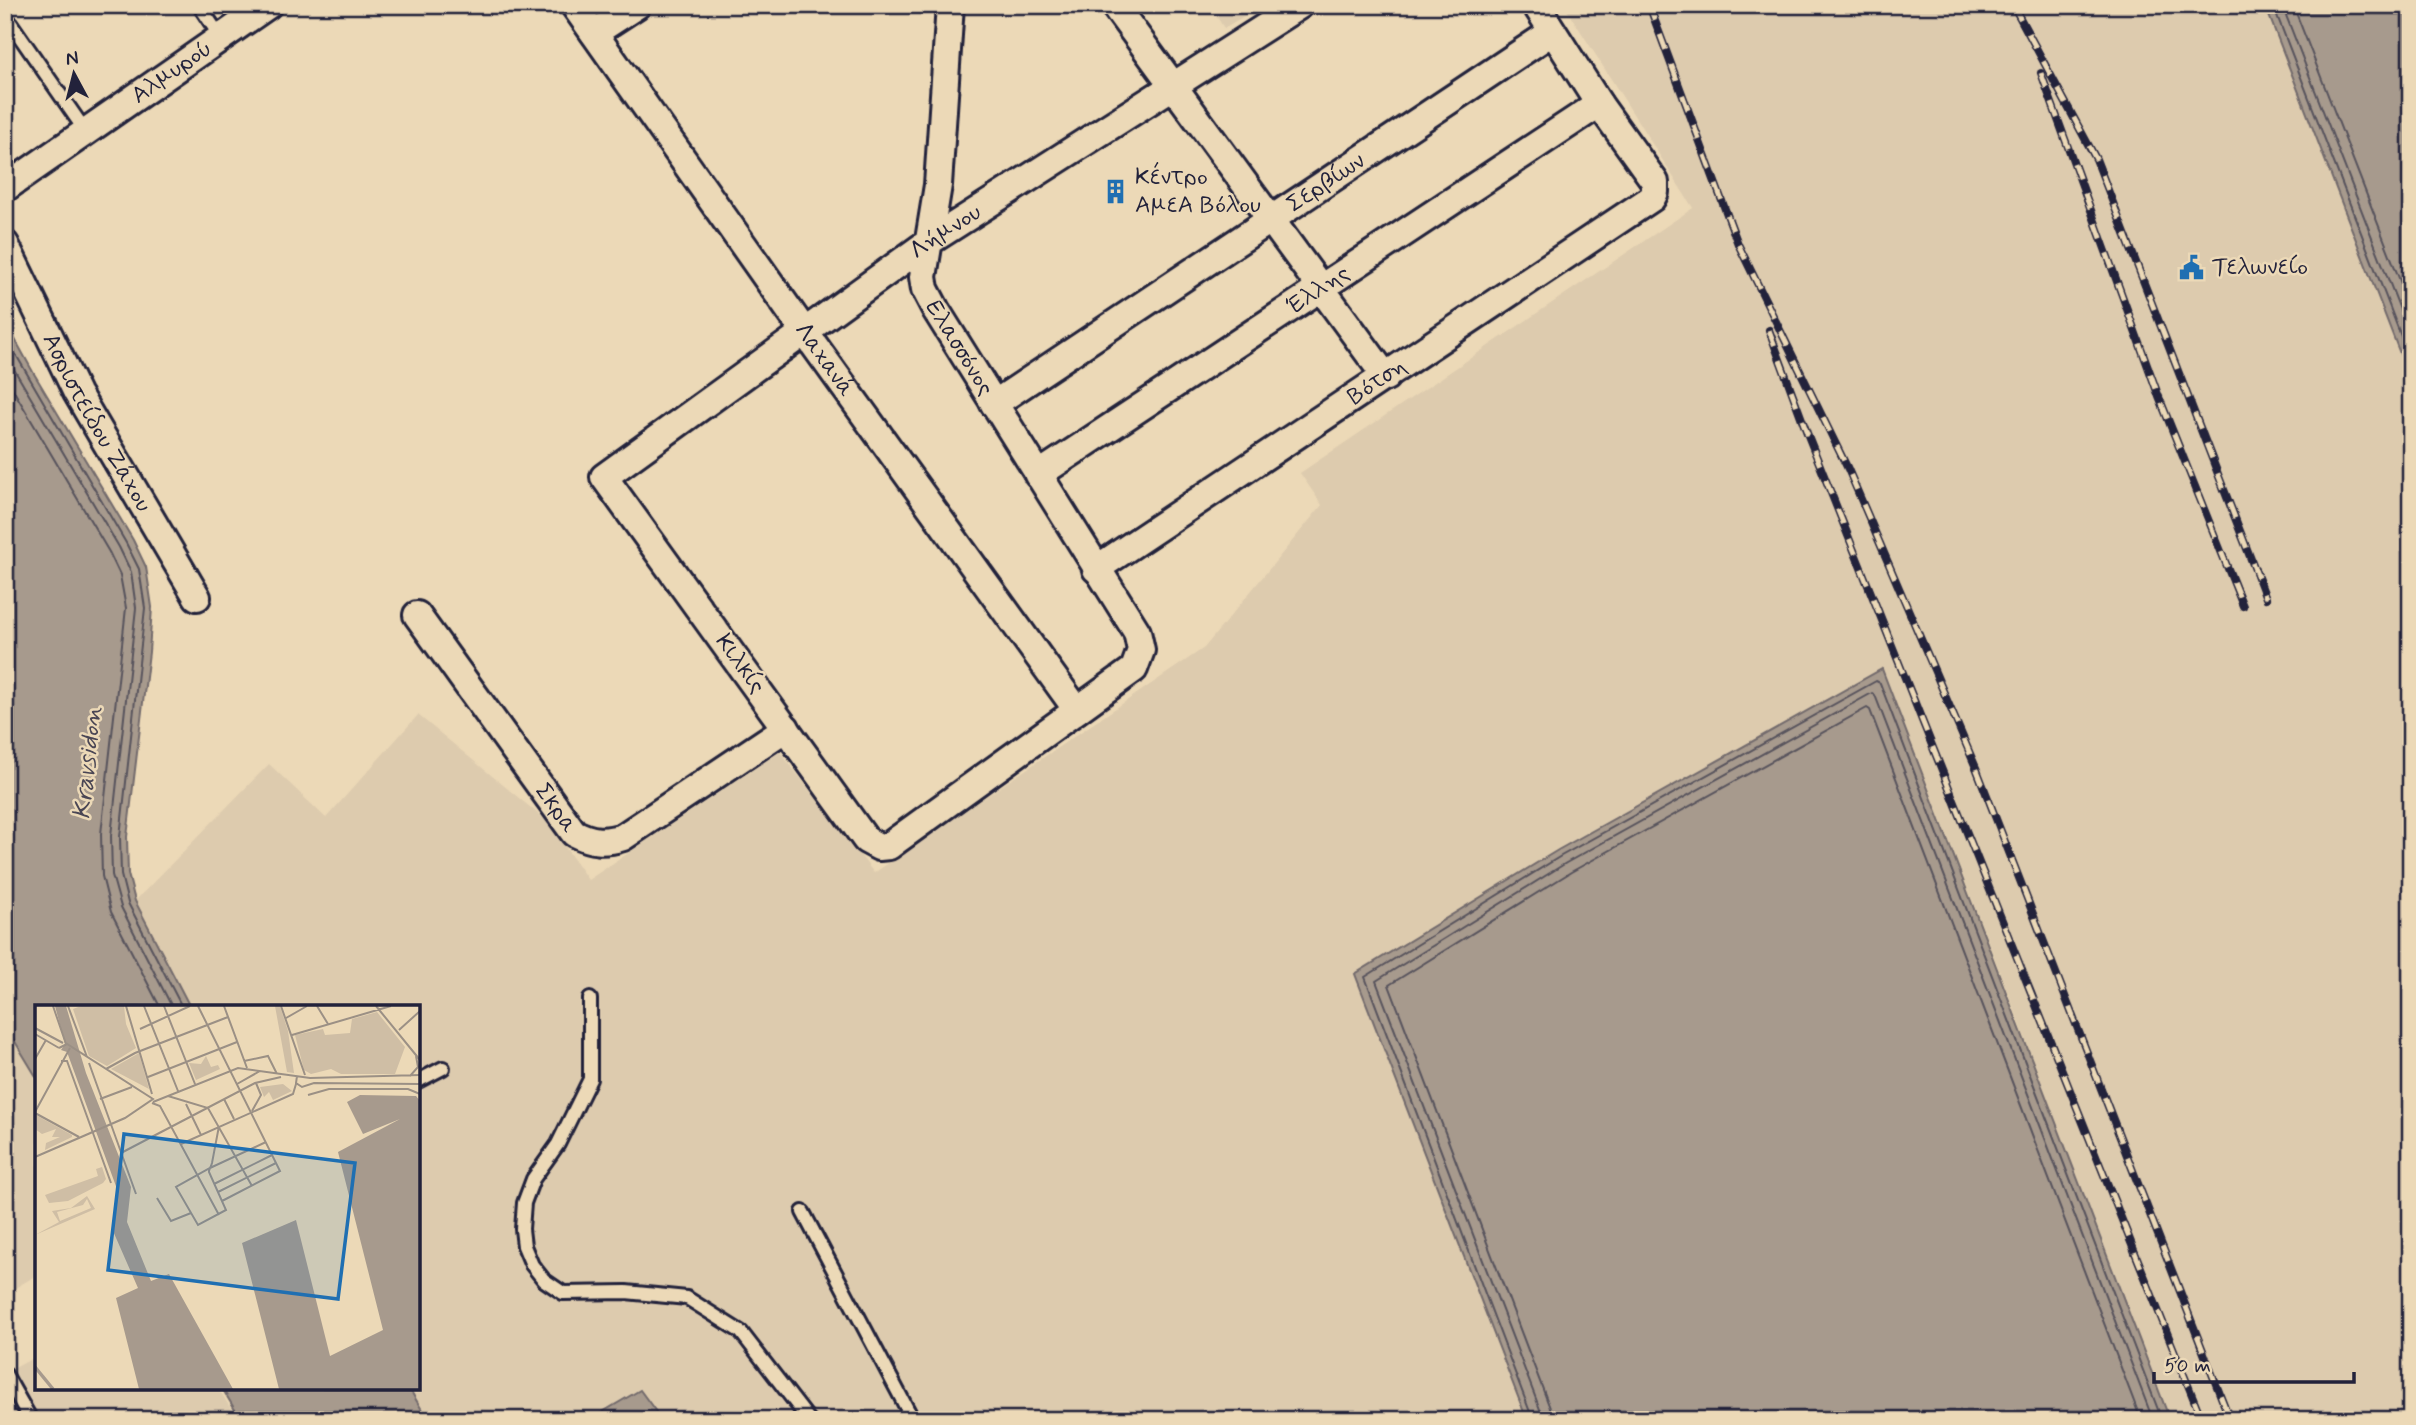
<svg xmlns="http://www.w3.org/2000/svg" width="2416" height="1425" viewBox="0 0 2416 1425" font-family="Mynerve,sans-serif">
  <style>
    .built { fill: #ddcbae }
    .water { fill: #a79a8d; stroke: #726a6c; stroke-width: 2 }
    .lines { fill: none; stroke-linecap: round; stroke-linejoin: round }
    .shore { stroke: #57525c; stroke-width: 2 }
    .lane-casing { stroke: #22223b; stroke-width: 18 }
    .street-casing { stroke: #22223b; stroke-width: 32 }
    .lane { stroke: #ecd9b7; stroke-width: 12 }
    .street { stroke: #ecd9b7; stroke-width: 26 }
    .rail-casing { stroke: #22223b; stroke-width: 8 }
    .rail { stroke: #ecd9b7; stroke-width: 5; stroke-dasharray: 16; stroke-linecap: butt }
    .labels { text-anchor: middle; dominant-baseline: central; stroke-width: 5; stroke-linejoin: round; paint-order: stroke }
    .street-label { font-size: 24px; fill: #22223b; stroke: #ecd9b7 }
    .poi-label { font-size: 24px; fill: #22223b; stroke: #ecd9b7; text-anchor: start }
    .water-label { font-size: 26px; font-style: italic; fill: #4a4654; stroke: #ecd9b7 }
    .inset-river { fill: none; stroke: #a79a8d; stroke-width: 3.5 }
    .inset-road { fill: none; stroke: #9b9085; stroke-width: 2 }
    .view { fill: #1f6fb2; fill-opacity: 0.15; stroke: #1f6fb2; stroke-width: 3.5 }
    .inset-edge { fill: none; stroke: #22223b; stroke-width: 3.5 }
  </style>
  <rect width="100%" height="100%" fill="#ecd9b7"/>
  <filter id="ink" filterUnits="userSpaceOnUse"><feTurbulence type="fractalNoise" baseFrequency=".0143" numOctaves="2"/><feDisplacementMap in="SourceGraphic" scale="14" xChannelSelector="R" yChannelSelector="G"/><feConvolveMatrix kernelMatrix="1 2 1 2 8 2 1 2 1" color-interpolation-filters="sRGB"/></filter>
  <g filter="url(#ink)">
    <g class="built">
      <polygon points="1209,5 1262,5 1224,28"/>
      <polygon points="1564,5 2265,5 2411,382 2411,1420 2170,1420 2075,1177 2020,1024 1914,750 1558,850 1355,974 1527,1420 662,1420 640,1390 589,1420 428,1420 409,1388 418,1388 418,1007 190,1007 135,901 269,764 326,818 418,715 547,821 588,880 780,752 874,873 1204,648 1322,505 1300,473 1693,208"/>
      <polygon points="5,1025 37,1078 37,1275 5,1294"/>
      <polygon points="37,1356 37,1388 218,1388 238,1420 5,1420 5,1373"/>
    </g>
    <g class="water">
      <polygon points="2265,5 2411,5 2411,382"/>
      <polygon points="5,321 33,372 133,540 146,567 152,607 149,652 127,837 128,874 135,901 190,1007 37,1007 37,1078 5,1025"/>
      <polygon points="1882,669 2170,1420 1527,1420 1355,974 1558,850"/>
      <polygon points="222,1388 409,1388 428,1420 241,1420"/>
      <polygon points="640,1390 662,1420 589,1420"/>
    </g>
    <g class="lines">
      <g class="shore">
        <polyline points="2273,5 2411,362"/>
        <polyline points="2282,5 2411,338"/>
        <polyline points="2293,5 2411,309"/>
        <polyline points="5,336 126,543 139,569 145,608 120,837 121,875 128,903 182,1007"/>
        <polyline points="5,354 119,547 131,572 136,608 111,836 112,875 121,907 172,1007"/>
        <polyline points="5,376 109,552 120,575 126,608 101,834 102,876 111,912 160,1007"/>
        <polyline points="1533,1420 1365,977 1561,856 1876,681 1880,683 2162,1420"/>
        <polyline points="1542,1420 1541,1412 1376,981 1566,863 1872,693 1875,695 2153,1420"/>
        <polyline points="1552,1420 1550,1408 1389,985 1571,872 1867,708 1870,710 2141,1420"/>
      </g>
      <defs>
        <g id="lane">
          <polyline points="199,5 221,38"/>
          <polyline points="5,15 86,132"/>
          <polyline points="590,999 590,1079 558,1144 533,1179 524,1203 522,1229 524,1246 532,1265 544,1280 563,1293 626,1292 687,1298 741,1332 809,1420"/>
          <polyline points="418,1081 443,1068"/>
          <polyline points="803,1212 913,1420"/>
          <polyline points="5,1374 31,1420"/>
        </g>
        <g id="street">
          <path id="s1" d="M574,5L804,331L1077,710"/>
          <path id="s2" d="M950,5L938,185L923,277L925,289L936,310L1137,632L1141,650L1134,669L897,840L889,846L879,847L866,840L604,477L930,241L1300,5"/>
          <polyline points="1114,5 1386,377"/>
          <polyline points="594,33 637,5"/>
          <path id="s3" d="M5,188L268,5"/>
          <path id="s4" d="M5,244L77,393L197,597"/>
          <path id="s5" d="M994,404L1552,32"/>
          <path id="s6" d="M1038,475L1599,104"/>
          <path id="s7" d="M1096,569L1652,198L1655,192V182L1599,104L1536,5"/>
          <path id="s8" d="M417,615L574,833C592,842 604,843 623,837L786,728"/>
        </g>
      </defs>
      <use href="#lane" class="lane-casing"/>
      <use href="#street" class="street-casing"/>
      <use href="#lane" class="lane"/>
      <use href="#street" class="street"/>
      <defs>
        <g id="rail">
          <polyline points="1649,5 1738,244 1848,469 1977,770 2230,1420"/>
          <polyline points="2013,5 2096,159 2266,598"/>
          <polyline points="2041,73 2159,397 2243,606"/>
          <polyline points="1769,330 1807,433 2202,1420"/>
        </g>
      </defs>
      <use href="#rail" class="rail-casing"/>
      <use href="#rail" class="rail"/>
    </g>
  </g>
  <defs>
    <symbol id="building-bare" viewBox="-9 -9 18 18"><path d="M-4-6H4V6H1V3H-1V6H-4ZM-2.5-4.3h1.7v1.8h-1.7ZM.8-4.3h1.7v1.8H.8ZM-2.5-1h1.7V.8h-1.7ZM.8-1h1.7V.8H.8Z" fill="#1f6fb2" stroke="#ecd9b7" stroke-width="2.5" paint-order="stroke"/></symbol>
    <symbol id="civic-bare" viewBox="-9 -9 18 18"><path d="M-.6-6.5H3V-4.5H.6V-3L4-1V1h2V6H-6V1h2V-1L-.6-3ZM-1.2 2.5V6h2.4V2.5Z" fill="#1f6fb2" stroke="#ecd9b7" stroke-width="2.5" paint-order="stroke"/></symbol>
  </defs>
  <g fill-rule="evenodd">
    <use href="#building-bare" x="1098" y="174" width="35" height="35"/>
    <use href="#civic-bare" x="2174" y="250" width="35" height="35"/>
  </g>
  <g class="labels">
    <g class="street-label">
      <text stroke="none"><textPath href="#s3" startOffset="203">Αλμυρού</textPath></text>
      <text stroke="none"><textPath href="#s5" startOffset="399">Σερβίων</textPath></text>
      <text stroke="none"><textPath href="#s2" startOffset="1923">Λήμνου</textPath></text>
      <text stroke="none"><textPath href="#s6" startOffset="336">Έλλης</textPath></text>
      <text stroke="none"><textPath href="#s2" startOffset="354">Ελασσόνος</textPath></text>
      <text stroke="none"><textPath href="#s1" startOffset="434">Λαχανά</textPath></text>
      <text stroke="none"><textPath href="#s7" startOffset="338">Βότση</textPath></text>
      <text stroke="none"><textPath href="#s4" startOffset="201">Ασριστείδου Ζάχου</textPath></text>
      <text transform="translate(740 664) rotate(54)">Κιλκίς</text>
      <text stroke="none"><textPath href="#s8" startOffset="238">Σκρα</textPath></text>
    </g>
    <g class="poi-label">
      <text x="1135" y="177">Κέντρο<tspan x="1135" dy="28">ΑμεΑ Βόλου</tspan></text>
      <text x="2212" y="267">Τελωνείο</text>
    </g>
    <g class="water-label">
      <text transform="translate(88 763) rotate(-84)">Kravsidon</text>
    </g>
  </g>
  <g transform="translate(35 1005)">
    <rect width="385" height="385" fill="#ecd9b7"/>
    <path d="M46,1H89L91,19L101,43L72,61L54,51L38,4ZM240,1H245L253,26L259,68L252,67ZM342,7L370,42L360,69H306L296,64L276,69L269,65L260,30L288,24L290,30L315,28L317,14ZM104,48L114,84L76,64ZM171,51L176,62L183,60L185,64L161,75L154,58L166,59ZM248,79L257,86L238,95L234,87L229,92L225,82ZM1,110L37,130V132L10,145L11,138L25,132H17L21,124L7,129L0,124ZM67,162L71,174L68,178L33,196L14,198L10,190L63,171L61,164ZM52,191L60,204L0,230L24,217L17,206L36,203ZM52,194L56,203L25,216L22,207L48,200Z" fill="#cfbea5" fill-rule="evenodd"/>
    <path d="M20,1H31L51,68L96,182L92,217L116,276L134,269L198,384H104L81,293L103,283L78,226L82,184L32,47L26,45L30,39ZM325,90L381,91L385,96V384H244L207,238L261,215L295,351L348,325L303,147L365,114L328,129L312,97Z" fill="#a79a8d"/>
    <path class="inset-river" d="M0,362L18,384"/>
    <path class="inset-road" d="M18,1L31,39M33,1L52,52M91,1L117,89M109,1L143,86M129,1L160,79M163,1L245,166L187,196M189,1L212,63M246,1L270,70M282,1L293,19M341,1L385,55M251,13L272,1M0,23L28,38M105,24L155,1M364,25L385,6M0,29L24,43M257,30L356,1M0,54L11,35M26,56H32L76,178M209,56L233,51L242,69M54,58L101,189M71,64L100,48L193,12M262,71L261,78L267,82L279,78L385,79M375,71L383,62L381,51M113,72L202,37M202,79L225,66M273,90L294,84H373L385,89M133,91L173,103L217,181M65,94L97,82M189,94L199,114M118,97L203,63L275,73L385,70M117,98L125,101L184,210M151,99L166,130M217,106L226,90L221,78M0,107L35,43M0,108L44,132M184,121L177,158L176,161L175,163L174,166V167L191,205L163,220L141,182L175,163L231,137M146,139L258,89L261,79M86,148L220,78L246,72M0,152L90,113L118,94L32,39L24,43M179,179L237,150M183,187L241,158M122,193L136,216L156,208"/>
    <path class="view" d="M89,129L320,158L303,294L73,265Z"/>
    <rect width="385" height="385" class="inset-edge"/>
  </g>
  <rect width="2416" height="1425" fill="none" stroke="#ecd9b7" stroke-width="28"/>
  <rect x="14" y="14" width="2388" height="1397" fill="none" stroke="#22223b" stroke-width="2.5" filter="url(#ink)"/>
  <g transform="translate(74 74) rotate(353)" stroke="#ecd9b7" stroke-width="5" paint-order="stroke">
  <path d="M0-5L12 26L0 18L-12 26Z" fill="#22223b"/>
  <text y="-10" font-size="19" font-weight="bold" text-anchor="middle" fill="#22223b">N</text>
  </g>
  <path d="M2154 1372v10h200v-10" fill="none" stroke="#22223b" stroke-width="3.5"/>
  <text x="2164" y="1372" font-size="21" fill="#22223b" stroke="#ecd9b7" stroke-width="5" paint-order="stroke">50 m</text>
</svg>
